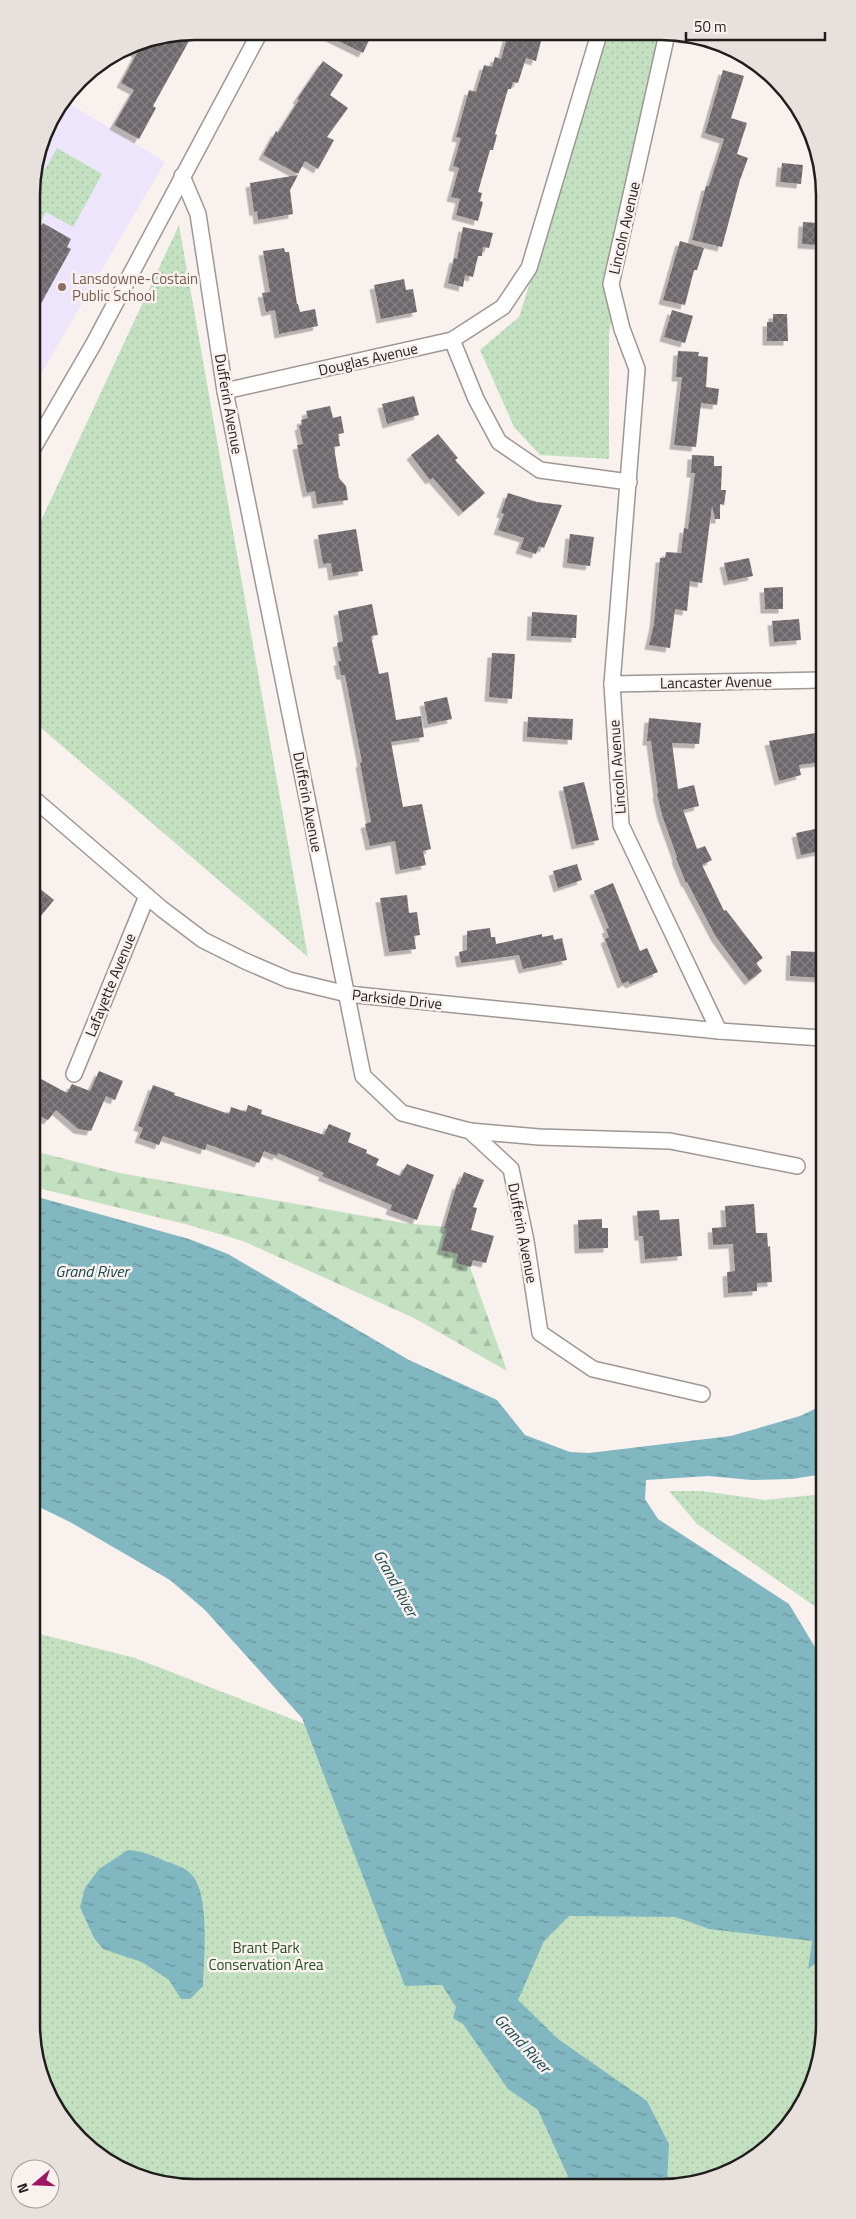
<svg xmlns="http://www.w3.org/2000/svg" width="856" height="2219" viewBox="0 0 856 2219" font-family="'Titillium Web',sans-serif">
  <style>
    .education { fill: #ece5fb }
    .forest { fill: url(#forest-firs) }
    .park { fill: url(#park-dots) }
    .water { fill: url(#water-ripples) }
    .building { fill: url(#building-cross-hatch); filter: url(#shadow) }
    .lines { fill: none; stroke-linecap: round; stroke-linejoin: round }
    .street-casing { stroke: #9e9794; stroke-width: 18 }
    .street { stroke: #fff; stroke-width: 15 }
    .education-dot { fill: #8d6e63; stroke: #f9f1ee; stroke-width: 2 }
    .labels { text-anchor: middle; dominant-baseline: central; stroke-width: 5; stroke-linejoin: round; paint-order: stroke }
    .street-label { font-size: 15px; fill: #201e1d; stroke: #f9f1ee }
    .education-label { font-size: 15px; fill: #785e54; stroke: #f9f1ee; text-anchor: start }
    .park-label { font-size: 15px; fill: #265123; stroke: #f9f1ee }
    .water-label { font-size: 16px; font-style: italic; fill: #184850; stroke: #f9f1ee }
    .rim { fill: none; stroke: #201e1d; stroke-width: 2.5 }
  </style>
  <defs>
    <pattern id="forest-firs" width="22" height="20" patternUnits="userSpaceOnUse" patternTransform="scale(1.25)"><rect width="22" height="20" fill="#c3e1c0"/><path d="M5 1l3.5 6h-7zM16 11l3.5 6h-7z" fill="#a7c1a5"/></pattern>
    <pattern id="park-dots" width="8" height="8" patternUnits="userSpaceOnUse" patternTransform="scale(1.25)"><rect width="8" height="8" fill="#c3e1c0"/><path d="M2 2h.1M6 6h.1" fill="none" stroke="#a7c1a5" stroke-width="1.8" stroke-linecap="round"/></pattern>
    <pattern id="water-ripples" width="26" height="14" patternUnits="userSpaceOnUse" patternTransform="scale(1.25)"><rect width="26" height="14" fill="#81b7c0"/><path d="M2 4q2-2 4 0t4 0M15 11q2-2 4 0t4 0" fill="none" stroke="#69949b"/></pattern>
    <pattern id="building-cross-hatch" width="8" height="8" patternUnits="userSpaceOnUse" patternTransform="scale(1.25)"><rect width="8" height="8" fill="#6d686c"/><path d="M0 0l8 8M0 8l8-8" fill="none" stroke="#858184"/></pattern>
    <filter id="shadow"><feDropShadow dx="-4.5" dy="4.5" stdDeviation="0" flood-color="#0004"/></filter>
  </defs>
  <rect width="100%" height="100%" fill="#f9f1ee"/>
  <polygon class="education" points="65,101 165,162 32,389 32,184 48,123"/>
  <polygon class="forest" points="34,1151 120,1173 404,1223 456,1228 507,1371 414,1318 243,1241 185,1224 34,1187"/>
  <g class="park">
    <polygon points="608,34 659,34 670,41 609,333 609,459 540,455 514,427 480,350 519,317"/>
    <polygon points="57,148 102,174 73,227 46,212 39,225 32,221 32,185 35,187"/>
    <polygon points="179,225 308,957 33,721 33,538"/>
    <polygon points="669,1491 702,1491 765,1500 823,1494 823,1612 697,1524"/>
    <polygon points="36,1633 135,1658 824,1926 824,2034 816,2077 791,2124 752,2160 703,2182 164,2185 122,2171 79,2140 37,2066"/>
  </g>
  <g class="water">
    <polygon points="34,1196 189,1239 228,1254 409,1360 497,1400 525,1435 570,1452 589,1453 731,1436 800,1416 823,1405 823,1474 792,1479 752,1480 708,1476 646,1480 645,1499 658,1519 789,1604 818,1652 823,1655 824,1957 808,1969 812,1941 709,1929 676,1917 569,1916 544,1941 518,2000 558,2039 647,2101 669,2144 667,2182 571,2183 538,2110 508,2089 463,2024 453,2018 456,2007 442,1985 405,1986 302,1718 205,1610 170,1580 70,1522 35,1505"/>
    <path d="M128,1850C142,1851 152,1855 165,1861C174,1864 186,1868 192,1875C210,1895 204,1959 203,1986L190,1999H181L169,1980L142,1962L103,1949L94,1938L80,1907L85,1888L99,1869Z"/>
  </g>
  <g class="building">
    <polygon points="194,32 153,106 156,108 139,139 114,125 134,90 121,83 137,53 127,47 133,44"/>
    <polygon points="320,32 373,32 363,53"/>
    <polygon points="521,33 543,33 536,61 526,58 518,83 513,82 511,89 508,89 495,134 497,135 493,150 490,150 478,192 482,193 480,201 483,202 478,221 456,215 460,199 451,197 459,168 453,166 461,138 456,137 469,90 476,92 484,65 492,67 495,57 501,59 508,34 520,37"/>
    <polygon points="323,61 343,75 330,95 348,108 327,137 334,140 318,169 305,161 298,174 263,155 276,131 278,133 299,100 297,99"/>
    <polygon points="723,70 744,76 731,118 747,123 737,154 748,158 740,180 722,247 692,240 706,186 709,186 724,139 705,133"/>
    <polygon points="782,163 803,165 801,184 780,182"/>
    <polygon points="298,175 290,190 293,214 258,220 257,211 254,212 250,183"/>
    <polygon points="803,222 819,223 819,245 802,244"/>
    <polygon points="43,223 71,239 67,247 71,249 32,320 32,227 38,231"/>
    <polygon points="463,227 493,233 489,248 483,247 482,256 478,256 473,277 465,275 463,287 448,283 454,258 457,259"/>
    <polygon points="680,241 704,248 697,270 694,270 685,305 663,300"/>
    <polygon points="284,248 285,252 289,252 297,304 298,304 300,312 315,309 318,326 279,334 275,310 266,312 262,293 270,292 263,251"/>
    <polygon points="404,279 406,290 413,289 417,312 381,319 374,285"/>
    <polygon points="672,310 693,316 685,343 664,337"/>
    <polygon points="773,314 787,314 788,341 767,341 767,322 773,322"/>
    <polygon points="678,351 699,352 698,356 708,357 706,387 719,389 717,405 701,403 696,447 674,445 682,377 676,377"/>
    <polygon points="414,396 419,415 387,424 382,404"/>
    <polygon points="330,406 333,418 341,416 344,433 338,434 340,446 334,447 339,478 346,486 348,500 317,504 315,491 307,493 297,445 303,444 299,426 302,425 301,420 308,418 306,411"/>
    <polygon points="438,434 458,458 455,460 485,493 463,512 433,478 430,480 411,455"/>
    <polygon points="692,455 714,456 714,466 722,466 721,490 726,490 724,505 720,504 720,519 715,519 712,506 702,583 690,581 687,611 675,609 670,648 649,645 654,624 660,558 665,558 666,552 681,553 684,528 688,529 695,473 691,473"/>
    <polygon points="508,493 537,502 562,505 544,548 539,546 536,554 520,549 524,538 498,530 504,514 501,513"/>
    <polygon points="356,529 363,571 333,576 331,563 323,564 318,535"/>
    <polygon points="570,534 594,537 590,566 567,563"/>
    <polygon points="749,558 753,576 728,581 724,563"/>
    <polygon points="783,587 783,609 765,609 764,588"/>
    <polygon points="372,604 378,635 371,636 379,674 388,672 396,720 421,716 424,737 391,742 403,807 422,804 431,849 423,851 426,865 400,870 395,841 370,846 365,824 371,822 360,763 362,762 345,675 341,675 338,661 341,661 337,643 343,641 338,611"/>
    <polygon points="532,612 577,615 576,638 531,636"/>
    <polygon points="799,619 801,640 774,642 772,621"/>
    <polygon points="492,653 515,654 512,699 489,697"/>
    <polygon points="447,697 452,719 428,724 424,702"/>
    <polygon points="528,717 573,719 572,740 527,737"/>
    <polygon points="649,718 701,723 699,744 672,743 678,789 694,785 699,806 683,810 697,849 705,846 712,860 702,865 724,911 726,910 763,958 756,963 762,971 749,981 716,937 687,882 686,883 676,858 677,857 662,815 657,794 658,793 651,741 647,741"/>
    <polygon points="821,732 821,762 799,765 801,775 779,781 769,741"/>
    <polygon points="584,782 599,840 576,845 563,787"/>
    <polygon points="815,829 820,851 801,855 796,833"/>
    <polygon points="577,864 582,880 558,888 553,871"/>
    <polygon points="613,883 640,951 647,948 658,972 630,984 628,981 622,984 616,968 605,939 609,937 606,929 609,928 594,891"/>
    <polygon points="34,884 54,900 34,924"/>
    <polygon points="407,895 409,913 417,912 420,935 414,936 416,949 389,952 380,898"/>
    <polygon points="490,928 491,937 495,937 496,944 542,934 542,937 553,935 554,940 562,938 567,960 523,969 519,955 461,963 459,952 467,950 467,931"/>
    <polygon points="791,951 821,952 822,978 790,976"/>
    <polygon points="99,1071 123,1081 115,1100 106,1096 91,1131 78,1129 56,1110 48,1120 34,1113 34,1088 41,1079 67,1093 72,1084 90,1091"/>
    <polygon points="153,1085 175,1093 174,1095 229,1114 231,1107 246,1112 248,1105 262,1110 261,1114 324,1135 329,1124 351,1133 348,1142 367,1150 366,1153 379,1159 376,1165 400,1176 407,1164 434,1175 417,1220 390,1210 392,1205 322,1176 324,1173 278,1153 277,1156 264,1151 259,1163 207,1144 205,1150 163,1136 159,1145 139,1138 143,1128 138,1126"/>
    <polygon points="464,1172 484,1180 473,1207 477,1208 471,1230 494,1236 486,1263 473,1260 471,1267 456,1263 458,1254 441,1250 447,1229 444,1228 457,1184 459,1185"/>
    <polygon points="754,1204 756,1233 767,1233 768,1247 770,1246 772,1282 757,1283 757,1291 728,1293 727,1272 735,1271 733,1244 713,1245 712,1228 726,1227 725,1206"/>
    <polygon points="659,1210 660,1220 679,1219 682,1256 645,1259 643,1236 639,1236 637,1211"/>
    <polygon points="602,1219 602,1228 608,1228 608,1248 579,1249 578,1220"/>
  </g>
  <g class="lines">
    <defs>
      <g id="street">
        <polyline points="667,34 611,284 622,329 637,369 612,684 621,825 719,1031"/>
        <polyline points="679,34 698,36"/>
        <polyline points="182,176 198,214 225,391 363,1076 402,1113 470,1131 511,1169 526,1241 540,1333 593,1369 702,1394"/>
        <polyline points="452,340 476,399 499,442 540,470 629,482"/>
        <polyline points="225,391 452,340 503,307 529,268 599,34"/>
        <polyline points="32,450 93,345 260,32"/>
        <polyline points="612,684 821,680"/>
        <polyline points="33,798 162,909 203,940 245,961 289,980 347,994 719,1031 822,1038"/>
        <polyline points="74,1074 147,896"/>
        <polyline points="470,1131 539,1137 670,1141 797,1166"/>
      </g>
    </defs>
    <use href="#street" class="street-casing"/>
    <use href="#street" class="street"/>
  </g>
  <circle class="education-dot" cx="62" cy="287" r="5"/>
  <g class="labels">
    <g class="street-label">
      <text transform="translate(624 228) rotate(-77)">Lincoln Avenue</text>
      <text transform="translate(368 359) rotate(-13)">Douglas Avenue</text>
      <text transform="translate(229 404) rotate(80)">Dufferin Avenue</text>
      <text transform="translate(716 682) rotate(-1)">Lancaster Avenue</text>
      <text transform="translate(617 767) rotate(-94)">Lincoln Avenue</text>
      <text transform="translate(308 802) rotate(79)">Dufferin Avenue</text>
      <text transform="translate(110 985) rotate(-68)">Lafayette Avenue</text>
      <text transform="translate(397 999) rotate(6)">Parkside Drive</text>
      <text transform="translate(523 1233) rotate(79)">Dufferin Avenue</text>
    </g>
    <g class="education-label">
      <text x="72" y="278">Lansdowne-Costain<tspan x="72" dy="17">Public School</tspan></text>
    </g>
    <g class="park-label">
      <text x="266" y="1947">Brant Park<tspan x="266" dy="17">Conservation Area</tspan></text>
    </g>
    <g class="water-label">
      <text x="92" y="1271">Grand River</text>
      <text transform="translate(396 1583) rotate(61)">Grand River</text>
      <text transform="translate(523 2043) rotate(47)">Grand River</text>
    </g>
  </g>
  <path d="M0 0H856V2219H0ZM195 40H661A155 155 0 0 1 816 195V2024A155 155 0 0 1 661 2179H195A155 155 0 0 1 40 2024V195A155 155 0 0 1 195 40Z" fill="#e8e0dd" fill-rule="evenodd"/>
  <path class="rim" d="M195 40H661A155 155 0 0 1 816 195V2024A155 155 0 0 1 661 2179H195A155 155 0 0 1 40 2024V195A155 155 0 0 1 195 40Z"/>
  <g transform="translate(35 2184) rotate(251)"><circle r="24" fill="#f9f1ee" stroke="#a29d9a"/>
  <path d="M0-4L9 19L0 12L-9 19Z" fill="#9f1663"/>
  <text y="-8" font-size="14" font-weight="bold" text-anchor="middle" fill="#201e1d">N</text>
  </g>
  <path d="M686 32v8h139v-8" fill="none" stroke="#201e1d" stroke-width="2.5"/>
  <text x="694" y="32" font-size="15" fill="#201e1d" stroke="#f9f1ee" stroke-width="4" paint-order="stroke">50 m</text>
</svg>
